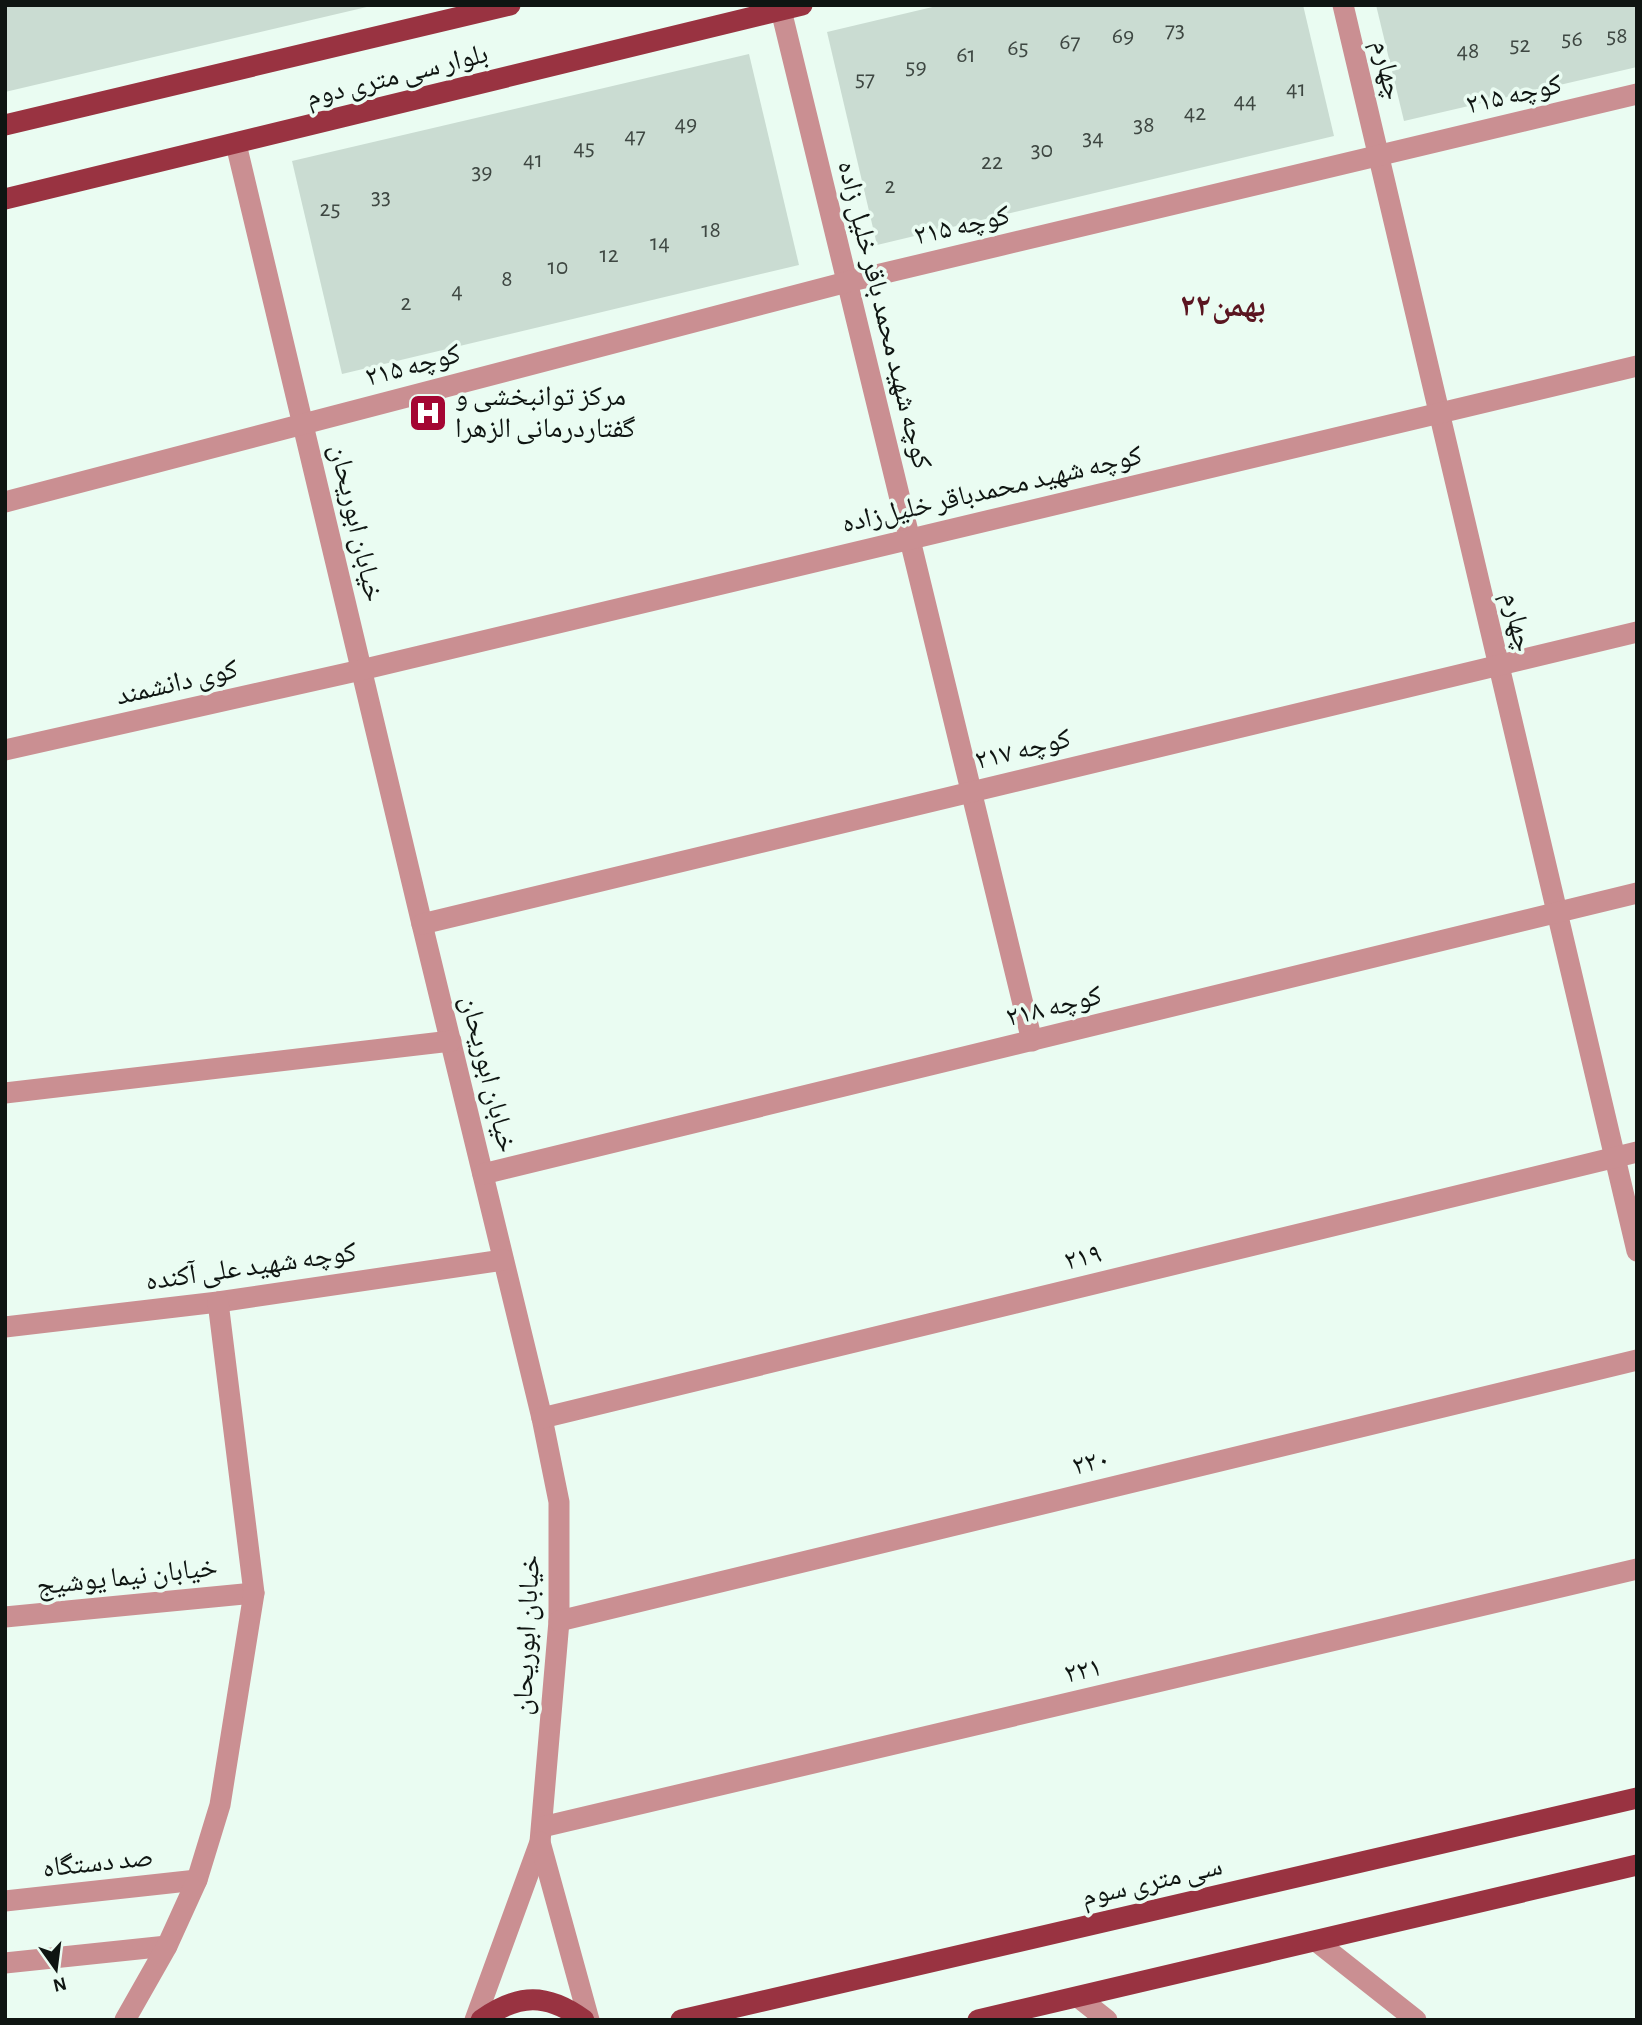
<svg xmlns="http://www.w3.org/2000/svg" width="1642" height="2025" viewBox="0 0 1642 2025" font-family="'Alegreya Sans','Noto Naskh Arabic',sans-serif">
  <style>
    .building { fill: #cadcd2 }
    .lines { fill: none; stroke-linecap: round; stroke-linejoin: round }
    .minor { stroke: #ca8f92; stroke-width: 21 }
    .major { stroke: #993341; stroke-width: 21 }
    .labels { text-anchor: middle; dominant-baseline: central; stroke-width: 7; stroke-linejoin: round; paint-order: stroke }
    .number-label { font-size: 24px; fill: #3e4742 }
    .street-label { font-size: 28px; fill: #0f1512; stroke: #eafcf2 }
    .poi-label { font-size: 28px; fill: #0f1512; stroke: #eafcf2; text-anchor: start }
    .quarter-label { font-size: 32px; font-weight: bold; fill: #5a1520; stroke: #eafcf2 }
  </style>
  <rect width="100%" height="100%" fill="#eafcf2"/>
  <g class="building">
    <polygon points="5,5 371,5 371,6 5,92"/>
    <polygon points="941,5 1303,5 1334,136 877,245 827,32"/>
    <polygon points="1376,5 1637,5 1637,67 1404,121"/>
    <polygon points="749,54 799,265 342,374 292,161"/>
  </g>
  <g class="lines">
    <g class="minor">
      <polyline points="1343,5 1637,1251"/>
      <polyline points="781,10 1032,1041"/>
      <polyline points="236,144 422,924 542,1418 559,1502 559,1621 540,1842 475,2020"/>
      <polyline points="5,502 847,282 1637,94"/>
      <polyline points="5,750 361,670 1637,366"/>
      <polyline points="422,924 1637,632"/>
      <polyline points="5,1093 451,1041"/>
      <polyline points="483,1174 1637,893"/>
      <polyline points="5,1327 218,1302 503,1260"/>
      <polyline points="542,1418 1637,1152"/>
      <polyline points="5,1617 254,1593"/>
      <polyline points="559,1621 1637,1360"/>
      <polyline points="542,1827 1637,1569"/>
      <polyline points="540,1842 589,2020"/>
      <polyline points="5,1901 197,1880"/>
      <polyline points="1316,1941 1416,2020"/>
      <polyline points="5,1963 167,1946"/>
      <polyline points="1078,1997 1107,2020"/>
      <polyline points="125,2020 167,1946 197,1880 220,1805 254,1593 218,1302"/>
    </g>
    <g class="major">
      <polyline points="5,125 510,5"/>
      <polyline points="5,199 802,5"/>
      <path d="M481,2020C519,1993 547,1993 584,2020"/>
      <polyline points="681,2020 1637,1798"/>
      <polyline points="978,2020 1637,1865"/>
    </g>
  </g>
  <defs>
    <symbol id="hospital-square" viewBox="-11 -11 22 22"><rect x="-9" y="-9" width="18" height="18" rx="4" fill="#a40633" stroke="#eafcf2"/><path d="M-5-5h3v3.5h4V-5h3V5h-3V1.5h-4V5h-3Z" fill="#fff"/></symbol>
  </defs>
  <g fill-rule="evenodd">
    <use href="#hospital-square" x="406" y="391" width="44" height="44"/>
  </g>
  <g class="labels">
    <g class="number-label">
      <text x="1175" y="30">73</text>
      <text x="1123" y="36">69</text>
      <text x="1617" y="36">58</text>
      <text x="1572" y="39">56</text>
      <text x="1070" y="42">67</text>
      <text x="1520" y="45">52</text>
      <text x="1018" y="48">65</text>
      <text x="1468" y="51">48</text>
      <text x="966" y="55">61</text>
      <text x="916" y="67">59</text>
      <text x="865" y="79">57</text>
      <text x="1296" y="89">41</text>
      <text x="1245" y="101">44</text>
      <text x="1195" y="113">42</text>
      <text x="686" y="124">49</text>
      <text x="1144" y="125">38</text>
      <text x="635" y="136">47</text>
      <text x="1093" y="138">34</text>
      <text x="584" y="148">45</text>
      <text x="1042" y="150">30</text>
      <text x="533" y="160">41</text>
      <text x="992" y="162">22</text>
      <text x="482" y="172">39</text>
      <text x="890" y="186">2</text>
      <text x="381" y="197">33</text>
      <text x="330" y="209">25</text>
      <text x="711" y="230">18</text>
      <text x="660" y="243">14</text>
      <text x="609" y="255">12</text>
      <text x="558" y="267">10</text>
      <text x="507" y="279">8</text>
      <text x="457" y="291">4</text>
      <text x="406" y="303">2</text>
    </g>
    <g class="street-label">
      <text transform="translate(1387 70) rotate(77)">چهارم</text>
      <text transform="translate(397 76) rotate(-14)">بلوار سی متری دوم</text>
      <text transform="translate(1514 95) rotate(-13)">کوچه ۲۱۵</text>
      <text transform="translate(962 226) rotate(-13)">کوچه ۲۱۵</text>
      <text transform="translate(884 315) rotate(76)">کوچه شهید محمد باقر خلیل زاده</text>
      <text transform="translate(413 366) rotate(-15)">کوچه ۲۱۵</text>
      <text transform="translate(992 490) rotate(-13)">کوچه شهید محمدباقر خلیل‌زاده</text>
      <text transform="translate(356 523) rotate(77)">خیابان ابوریحان</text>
      <text transform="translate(1517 622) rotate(77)">چهارم</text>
      <text transform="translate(177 683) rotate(-13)">کوی دانشمند</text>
      <text transform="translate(1023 750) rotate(-14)">کوچه ۲۱۷</text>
      <text transform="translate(1054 1007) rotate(-14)">کوچه ۲۱۸</text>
      <text transform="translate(488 1074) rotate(76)">خیابان ابوریحان</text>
      <text transform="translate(1083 1258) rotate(-14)">۲۱۹</text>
      <text transform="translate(251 1267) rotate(-8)">کوچه شهید علی آکنده</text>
      <text transform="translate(1091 1463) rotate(-14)">۲۲۰</text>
      <text transform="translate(127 1577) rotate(-6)">خیابان نیما یوشیج</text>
      <text transform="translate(527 1635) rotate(-87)">خیابان ابوریحان</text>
      <text transform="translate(1083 1671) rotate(-13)">۲۲۱</text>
      <text transform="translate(98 1863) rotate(-6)">صد دستگاه</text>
      <text transform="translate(1152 1882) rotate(-13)">سی متری سوم</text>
    </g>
    <g class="poi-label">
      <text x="455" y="397">مرکز توانبخشی و<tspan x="455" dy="32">گفتاردرمانی الزهرا</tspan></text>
    </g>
    <g class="quarter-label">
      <text x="1223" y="306">۲۲بهمن</text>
    </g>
  </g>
  <rect width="1642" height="2025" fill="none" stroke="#0f1512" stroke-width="14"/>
  <g transform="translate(56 1969) rotate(166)" stroke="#eafcf2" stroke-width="5" paint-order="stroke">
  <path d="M0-5L12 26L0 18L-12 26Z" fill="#0f1512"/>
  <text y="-10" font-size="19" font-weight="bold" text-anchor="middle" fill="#0f1512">N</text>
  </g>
</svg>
